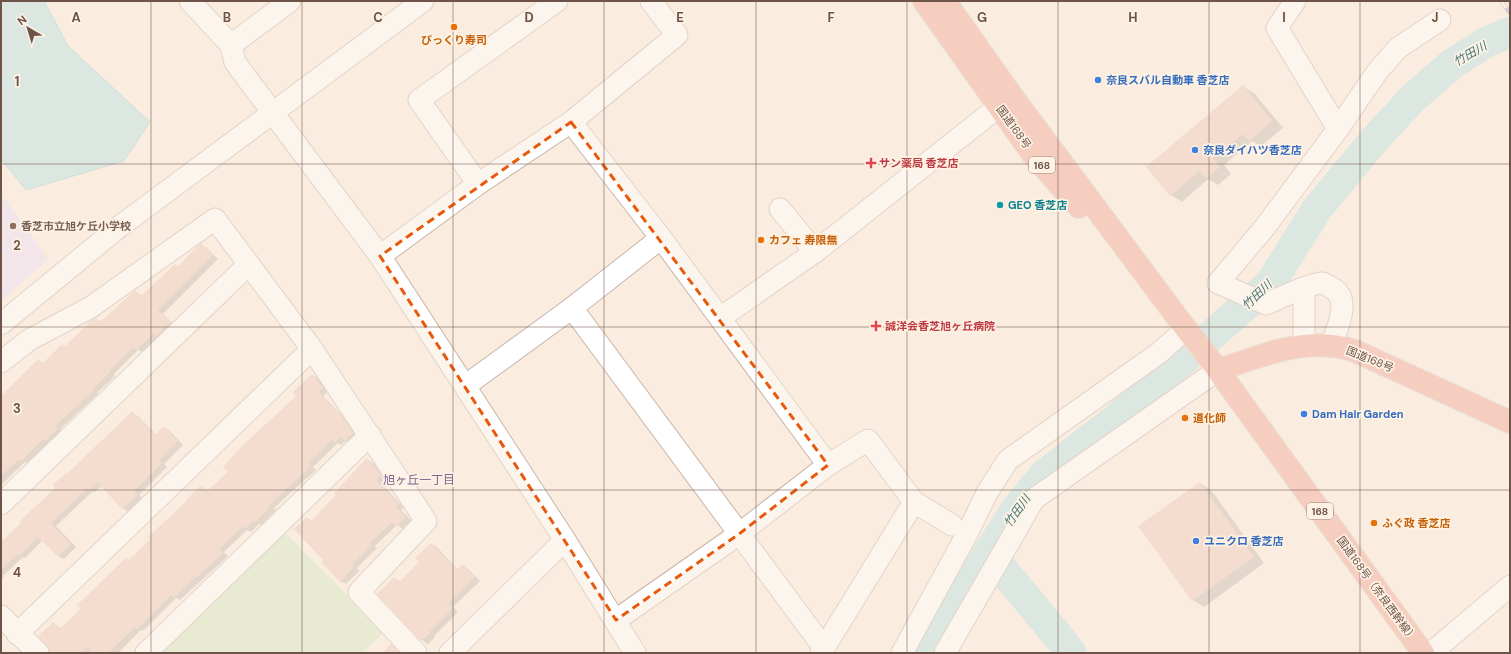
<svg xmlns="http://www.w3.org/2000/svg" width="1511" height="654" viewBox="0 0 1511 654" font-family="'DM Sans','Noto Sans JP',sans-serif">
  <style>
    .education { fill: #eaddf6 }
    .green { fill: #d3e6c0 }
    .water { fill: #b6e0e1; stroke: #9dd0d2 }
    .shadow { fill: #0003 }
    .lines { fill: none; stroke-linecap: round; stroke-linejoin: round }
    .river { stroke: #b6e0e1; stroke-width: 31 }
    .building { fill: #edc9b9 }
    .minor-casing { stroke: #c9b4a8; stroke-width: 23 }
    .highway-casing { stroke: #d6cfcc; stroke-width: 24 }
    .minor { stroke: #fff; stroke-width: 21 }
    .highway { stroke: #f1a89a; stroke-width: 22 }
    .rail-casing { stroke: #afa1c1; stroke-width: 4.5 }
    .rail { stroke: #fef2e5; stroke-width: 3; stroke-dasharray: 9; stroke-linecap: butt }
    .marked { fill: none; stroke: #e8590c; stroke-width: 3; stroke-dasharray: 8 5; stroke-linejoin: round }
    .grid { fill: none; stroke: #6e5349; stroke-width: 1; stroke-opacity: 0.55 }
    .food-dot { fill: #e8710a; stroke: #fef2e5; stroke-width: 1.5 }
    .shop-dot { fill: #3f7fe0; stroke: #fef2e5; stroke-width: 1.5 }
    .health-dot { fill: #e0444e; stroke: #fef2e5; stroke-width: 1.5 }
    .culture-dot { fill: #0f9aa8; stroke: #fef2e5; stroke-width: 1.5 }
    .education-dot { fill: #8d6e63; stroke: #fef2e5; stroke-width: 1.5 }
    .labels { text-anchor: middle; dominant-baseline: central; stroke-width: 3.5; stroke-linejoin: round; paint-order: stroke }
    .shield { fill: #fef2e5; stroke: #998378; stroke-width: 1 }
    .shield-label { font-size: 10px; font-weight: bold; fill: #6e5349 }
    .food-label { font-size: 11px; font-weight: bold; fill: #c56008; stroke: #fef2e5; text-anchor: start }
    .shop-label { font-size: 11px; font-weight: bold; fill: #366cbe; stroke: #fef2e5; text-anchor: start }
    .street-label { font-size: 11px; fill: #6e5349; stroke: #fef2e5 }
    .health-label { font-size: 11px; font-weight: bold; fill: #be3a42; stroke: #fef2e5; text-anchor: start }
    .culture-label { font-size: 11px; font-weight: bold; fill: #0d838f; stroke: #fef2e5; text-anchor: start }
    .education-label { font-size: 11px; font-weight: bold; fill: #785e54; stroke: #fef2e5; text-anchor: start }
    .water-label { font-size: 12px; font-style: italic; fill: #42777b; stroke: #fef2e5 }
    .neighbourhood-label { font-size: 12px; fill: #7e6592; stroke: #fef2e5 }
    .grid-label { font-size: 13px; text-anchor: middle; font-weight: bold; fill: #6e5349; stroke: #fef2e5; stroke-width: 3.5; stroke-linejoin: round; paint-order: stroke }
  </style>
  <rect width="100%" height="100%" fill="#faede0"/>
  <polygon class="education" points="1,194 48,259 1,301"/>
  <polygon class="green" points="281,528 384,632 362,653 151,653"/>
  <polygon class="water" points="1,1 44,1 68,46 150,122 124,161 26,190 1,159"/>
  <g class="shadow">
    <polygon points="1243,87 1254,93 1283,128 1261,146 1252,141 1224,165 1231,174 1218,185 1208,179 1182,202 1171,195"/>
    <polygon points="201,245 207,248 218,259 163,314 175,326 162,338 159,336 142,352 138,350 114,374 115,376 97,393 98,394 60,429 62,432 51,443 49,442 27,463 25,462 1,485 1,398 39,360 44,363 65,347 96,319 102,322 135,291 143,296 179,267"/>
    <polygon points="312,375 318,378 328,391 323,396 339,412 344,415 358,437 351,444 346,441 341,445 338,443 313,467 316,470 274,508 276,510 261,525 259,524 251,532 247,530 224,552 228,556 180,600 176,598 143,631 141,630 120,651 122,653 53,653 53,623 62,629 83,609 127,558 130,560 201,486 209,491 229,472 298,396"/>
    <polygon points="132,413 138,416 156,435 164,427 169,430 183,445 164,464 167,467 139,495 143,498 129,512 123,508 102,486 95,492 93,491 56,526 76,547 64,559 58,556 43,540 25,558 23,557 3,576 4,577 1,580 1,543"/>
    <polygon points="368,460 373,463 386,478 381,483 404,508 401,510 411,520 402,529 397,525 375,546 377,548 357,568 359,571 346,584 340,581 325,560 307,518 312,521 338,495"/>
    <polygon points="1200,483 1211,490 1264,563 1204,607 1193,600"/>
    <polygon points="431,544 437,547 458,570 462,565 468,569 480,581 453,607 458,612 434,636 435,637 428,644 422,640 378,594 394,578 401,582 421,562"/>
  </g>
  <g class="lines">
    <g class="river">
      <polyline points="992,549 1002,569 1062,641 1071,653"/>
      <polyline points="928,653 945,621 1017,508 1044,475 1116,419 1270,284 1317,209 1374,140 1414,97 1452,64 1485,43 1510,32"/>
    </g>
  </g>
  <g class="building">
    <polygon points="1243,85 1272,121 1249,141 1243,134 1213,158 1220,167 1206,179 1199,171 1170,196 1146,167"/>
    <polygon points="201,243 213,255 158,310 170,322 156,336 154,333 136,350 133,347 109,371 110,372 92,390 93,391 55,426 58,428 45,441 43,439 21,461 19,459 1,476 1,396 38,359 43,363 62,344 65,346 92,320 96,318 100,322 135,290 141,296 175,264 178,266"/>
    <polygon points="312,374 323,388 318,392 337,411 338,410 353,433 345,441 341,437 335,443 332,440 308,463 311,466 269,505 271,506 255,522 253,521 244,529 242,527 219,549 223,553 196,578 195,577 174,598 171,595 137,629 135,627 108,653 93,653 87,647 81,653 50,653 47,645 38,636 53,622 60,629 81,609 77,605 127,557 129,560 150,539 148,537 187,501 186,500 201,485 207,491 228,472 223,467 241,447 296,396 293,392"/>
    <polygon points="132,411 155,435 164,426 178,441 159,460 162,463 134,491 138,495 122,509 97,482 89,490 87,488 51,523 71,544 58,556 38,537 19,556 17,554 1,570 1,542 21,523 19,522 55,488 53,485 67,472 68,473"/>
    <polygon points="367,458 381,475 376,480 399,504 396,507 406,517 396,526 392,522 370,543 372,544 352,565 354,567 340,582 321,562 323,560 294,529 307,517 311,521 336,495 334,493"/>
    <polygon points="1200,482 1254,557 1192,601 1138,526"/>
    <polygon points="431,543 457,570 462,564 475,577 448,603 453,608 429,632 430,633 421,641 377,594 394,577 399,582 419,562 415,558"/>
    <polygon points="391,644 400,653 382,653"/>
  </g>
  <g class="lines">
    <defs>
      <g id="minor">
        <polyline points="190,1 231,45 235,62 240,69 380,256 565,540 635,653"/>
        <path d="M1295,1L1277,28L1338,129L1265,227L1218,283L1266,304C1278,299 1311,283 1322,283C1324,283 1328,286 1330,287C1353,297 1337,329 1331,345"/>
        <polyline points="231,45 290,1"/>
        <polyline points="571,122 661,238 828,465"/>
        <polyline points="1338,129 1377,72 1398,48 1440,20"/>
        <polyline points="478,184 419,100 557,1"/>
        <polyline points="780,209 815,252"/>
        <polyline points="661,238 572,308 824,648"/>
        <polyline points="380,256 478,184 571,122 677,35 651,1"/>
        <polyline points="720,318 815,252 1012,96"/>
        <polyline points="1,324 119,227 423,1"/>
        <polyline points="1304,346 1304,288"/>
        <polyline points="1,362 29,340 91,307 215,219 312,349 426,521 359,592 416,653"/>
        <polyline points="465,386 572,308"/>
        <polyline points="914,502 952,525"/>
        <polyline points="1,504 249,264"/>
        <polyline points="1,616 38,653"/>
        <polyline points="616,620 739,534 828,465 868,440 914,502 821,653"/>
        <polyline points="17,634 312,349"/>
        <polyline points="146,653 370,435"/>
        <polyline points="450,653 565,540"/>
        <polyline points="902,653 967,534 987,493 1008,460 1159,353 1186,329"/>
        <polyline points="945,653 1034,499 1218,370"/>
        <polyline points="1431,653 1510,586"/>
      </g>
      <g id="highway">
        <polyline points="924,1 1034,156 1079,207"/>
        <polyline points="945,1 1012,96 1177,317 1212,362 1423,653"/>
        <path d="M1218,370C1253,359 1293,341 1331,346C1339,346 1348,349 1355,351L1510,422"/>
      </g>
    </defs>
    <use href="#minor" class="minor-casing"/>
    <use href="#highway" class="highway-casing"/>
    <use href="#minor" class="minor"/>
    <use href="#highway" class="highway"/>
    <defs>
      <polyline id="rail" points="1501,1 1510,13"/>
    </defs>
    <use href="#rail" class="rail-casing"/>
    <use href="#rail" class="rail"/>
  </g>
  <path d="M0 0H1511V654H0ZM571,122L828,465L739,534L616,620L380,256Z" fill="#faede0" fill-opacity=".55" fill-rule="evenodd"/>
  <path class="marked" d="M571,122L828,465L739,534L616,620L380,256Z"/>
  <path class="grid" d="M151,1V653M302,1V653M453,1V653M604,1V653M756,1V653M907,1V653M1058,1V653M1209,1V653M1360,1V653M1,164H1510M1,327H1510M1,490H1510"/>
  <g class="food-dot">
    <circle cx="454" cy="27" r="4"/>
    <circle cx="761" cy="240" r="4"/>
    <circle cx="1185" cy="418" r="4"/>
    <circle cx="1374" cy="523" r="4"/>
  </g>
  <g class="shop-dot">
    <circle cx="1098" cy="80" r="4"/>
    <circle cx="1195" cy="150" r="4"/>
    <circle cx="1304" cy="414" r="4"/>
    <circle cx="1196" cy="541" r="4"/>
  </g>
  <g class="health-dot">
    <path d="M869 157h4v4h4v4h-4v4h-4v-4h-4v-4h4z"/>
    <path d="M874 320h4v4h4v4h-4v4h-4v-4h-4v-4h4z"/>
  </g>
  <circle class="culture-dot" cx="1000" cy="205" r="4"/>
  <circle class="education-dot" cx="13" cy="226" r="4"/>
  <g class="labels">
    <g class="shield">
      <rect x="1029" y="157" width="26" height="16" rx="3"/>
      <rect x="1307" y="503" width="26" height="16" rx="3"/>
    </g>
    <g class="shield-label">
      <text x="1042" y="165">168</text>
      <text x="1320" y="511">168</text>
    </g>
    <g class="food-label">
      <text x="454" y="40" text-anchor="middle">びっくり寿司</text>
      <text x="769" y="240">カフェ 寿限無</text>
      <text x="1193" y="418">道化師</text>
      <text x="1382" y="523">ふぐ政 香芝店</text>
    </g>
    <g class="shop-label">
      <text x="1106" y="80">奈良スバル自動車 香芝店</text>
      <text x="1203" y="150">奈良ダイハツ香芝店</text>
      <text x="1312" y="414">Dam Hair Garden</text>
      <text x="1204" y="541">ユニクロ 香芝店</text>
    </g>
    <g class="street-label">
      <text transform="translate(1014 127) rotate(54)">国道168号</text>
      <text transform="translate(1370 359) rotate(22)">国道168号</text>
      <text transform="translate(1377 589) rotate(54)">国道168号（奈良西幹線）</text>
    </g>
    <g class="health-label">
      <text x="879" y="163">サン薬局 香芝店</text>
      <text x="885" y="326">誠洋会香芝旭ヶ丘病院</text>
    </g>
    <g class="culture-label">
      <text x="1008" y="205">GEO 香芝店</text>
    </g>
    <g class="education-label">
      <text x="21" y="226">香芝市立旭ケ丘小学校</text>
    </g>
    <g class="water-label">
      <text transform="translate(1470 54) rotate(-30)">竹田川</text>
      <text transform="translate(1257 295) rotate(-44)">竹田川</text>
      <text transform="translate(1017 511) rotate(-54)">竹田川</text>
    </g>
    <g class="neighbourhood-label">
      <text x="419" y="480">旭ヶ丘一丁目</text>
    </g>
  </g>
  <g class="grid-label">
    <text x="76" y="22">A</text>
    <text x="227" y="22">B</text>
    <text x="378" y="22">C</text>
    <text x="529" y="22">D</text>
    <text x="680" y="22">E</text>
    <text x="831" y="22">F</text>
    <text x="982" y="22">G</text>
    <text x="1133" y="22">H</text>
    <text x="1284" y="22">I</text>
    <text x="1435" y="22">J</text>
    <text x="17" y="86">1</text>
    <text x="17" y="250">2</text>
    <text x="17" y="413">3</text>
    <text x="17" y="577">4</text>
  </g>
  <rect width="1511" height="654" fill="none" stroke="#6e5349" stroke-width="4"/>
  <g transform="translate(28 28) rotate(322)" stroke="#fef2e5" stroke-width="3" paint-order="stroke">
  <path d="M0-3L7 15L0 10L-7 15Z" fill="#6e5349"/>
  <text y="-6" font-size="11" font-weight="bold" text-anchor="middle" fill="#6e5349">N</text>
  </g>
</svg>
